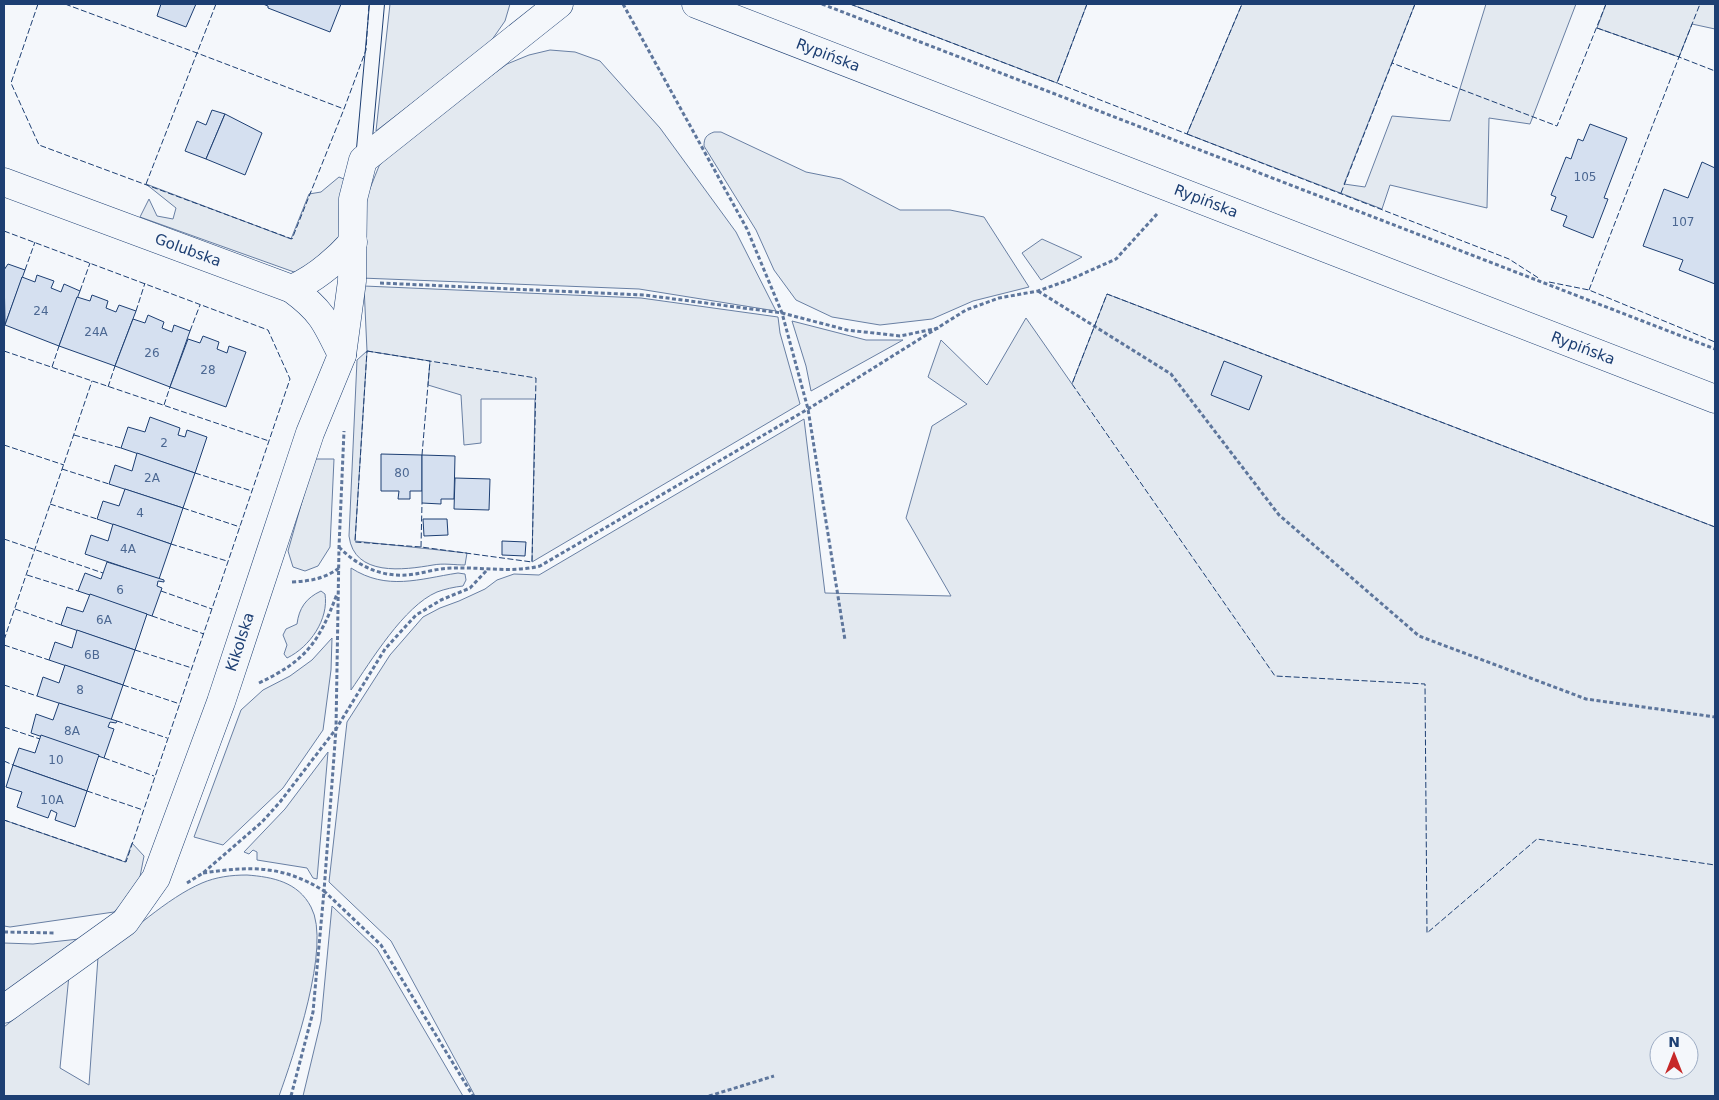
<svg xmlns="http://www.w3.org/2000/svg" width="1719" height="1100" viewBox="0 0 1719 1100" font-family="'DejaVu Sans',sans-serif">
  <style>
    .green { fill: #e3e9f0; stroke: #687fa3; fill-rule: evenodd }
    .building { fill: #d5e0f0; stroke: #1d3f73 }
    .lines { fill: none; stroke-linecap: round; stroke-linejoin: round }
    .service-casing { stroke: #1d3f73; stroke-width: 16 }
    .minor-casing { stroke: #1d3f73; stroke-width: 29 }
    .path { stroke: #5e769c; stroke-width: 3; stroke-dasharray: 4 2.5; stroke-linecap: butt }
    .service { stroke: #f4f7fb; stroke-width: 14 }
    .minor { stroke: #f4f7fb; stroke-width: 28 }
    .fence { stroke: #1d3f73; stroke-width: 1; stroke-dasharray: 6 2.5; stroke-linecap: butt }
    .labels { text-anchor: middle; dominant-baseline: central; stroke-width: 4; stroke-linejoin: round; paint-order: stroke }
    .number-label { font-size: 12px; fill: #4b6792 }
    .street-label { font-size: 15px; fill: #1d3f73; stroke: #f4f7fb }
  </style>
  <rect width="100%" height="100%" fill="#f4f7fb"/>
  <g class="green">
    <polygon points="390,4 510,4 505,21 489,44 376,131"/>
    <polygon points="850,4 1087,4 1057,83"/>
    <polygon points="1242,4 1415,4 1344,184 1365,187 1392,116 1450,121 1486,4 1576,4 1530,124 1489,118 1487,208 1390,185 1382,209 1187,134"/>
    <polygon points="1606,4 1715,4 1715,29 1692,24 1679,57 1597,28"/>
    <polygon points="550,50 575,52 600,61 660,128 736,232 776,311 639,289 361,278 367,196 379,166 392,149 507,64 529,55"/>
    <path d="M714,132H721L806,172L841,179L900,210H950L984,217L1029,287L973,301L932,319L880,325L832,317L796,300L774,270L756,230L704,146C704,138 706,135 714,132Z"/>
    <polygon points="339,177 346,180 339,243 307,272 294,272 140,217 149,199 157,216 173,219 176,208 146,184 291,239 309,194 321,192"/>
    <polygon points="1042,239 1082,257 1041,280 1022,253"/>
    <path d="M364,286L641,298L778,317L780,333L800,404L532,562L535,399H481V443L464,445L461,395L428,385L430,361L367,351L355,541L467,553L465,565C455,565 443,563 433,565C404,570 354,577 349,536L357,360L367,351Z"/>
    <path d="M1107,294L1715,527V1096H475L391,941L329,882L347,722L390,655L423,617L440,608L459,601L485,589L497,580L514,574L539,575L804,419L825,593L951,596L906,518L932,426L967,404L928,377L941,340L987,385L1026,318L1072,384ZM1659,1040H1689V1070H1659Z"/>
    <polygon points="792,321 866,340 903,340 811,391 806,366"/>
    <polygon points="314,459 334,459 330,547 318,566 305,571 293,567 288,551"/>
    <path d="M351,568C387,591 419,579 458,573L465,574L466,580L463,586C454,587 445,589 437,592C404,606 371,661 351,690Z"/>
    <path d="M321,591L325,594C329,619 310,647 287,658L284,654L287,645L283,635L286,629L297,624C299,608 306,598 321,591Z"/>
    <polygon points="332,638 331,670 323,730 283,788 223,845 194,837 241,710 263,690 290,676 312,660"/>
    <polygon points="328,752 317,879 313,878 307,868 257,860 257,852 253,850 249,854 244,852 285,809"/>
    <polygon points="4,820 125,862 132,843 144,856 138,887 114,912 10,927 4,926"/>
    <path d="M247,875C273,877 298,882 311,907C332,945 293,1057 279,1096H4V1027L69,975L60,1068L89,1085L98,957C129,934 167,898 202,883C216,877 231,875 247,875Z"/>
    <polygon points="332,906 377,949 463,1096 303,1096 321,1021"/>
    <polygon points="79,939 4,995 4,943 33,944"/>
  </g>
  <g class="building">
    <polygon points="161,4 196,4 186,27 157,16"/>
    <polygon points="263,4 341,4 330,32 268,8 268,6"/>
    <polygon points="212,110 225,114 206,159 185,151 197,121 206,125"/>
    <polygon points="225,114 262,133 245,175 206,159"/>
    <polygon points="1590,124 1627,138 1604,198 1608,199 1593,238 1563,226 1567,216 1551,210 1556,197 1551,195 1566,157 1571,159 1578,139 1583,141"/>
    <polygon points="1702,162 1715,168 1715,284 1679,270 1683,260 1643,246 1664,189 1688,198"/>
    <polygon points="8,264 25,270 5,325 4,270"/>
    <polygon points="37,275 54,281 51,288 61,292 64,284 80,291 59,346 5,325 22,277 35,282"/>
    <polygon points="92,295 108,301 106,308 116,312 119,305 136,311 115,366 59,346 77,297 90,301"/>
    <polygon points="148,315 164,322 162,328 172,332 174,325 190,331 170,387 115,366 133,319 145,323"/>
    <polygon points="203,336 219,342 217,349 227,353 229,346 246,352 226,407 170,387 188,339 200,343"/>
    <polygon points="1224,361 1262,376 1249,410 1211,395"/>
    <polygon points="150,417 180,428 178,435 185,437 187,430 207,437 195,473 121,448 128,427 145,432"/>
    <polygon points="137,453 195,473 183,508 109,484 115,465 132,471"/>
    <polygon points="381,454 422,455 422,491 410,491 410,499 398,499 399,491 381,491"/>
    <polygon points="422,455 455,456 454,499 441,499 441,504 422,503"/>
    <polygon points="455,478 490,479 489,510 454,509"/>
    <polygon points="125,489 183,508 171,544 97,519 103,501 119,506"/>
    <polygon points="423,519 447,519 448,535 424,536"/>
    <polygon points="113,524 171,544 159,579 85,554 91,535 108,541"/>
    <polygon points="502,541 526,542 525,556 502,555"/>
    <polygon points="107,562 164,580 164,582 158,581 157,586 162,588 152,616 78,591 85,573 101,579"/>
    <polygon points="90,594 147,614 135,650 61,625 67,607 83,612"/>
    <polygon points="77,630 135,650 123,685 49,660 55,642 72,648"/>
    <polygon points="65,665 123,685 111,720 37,696 43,677 59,683"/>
    <polygon points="59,703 117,721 116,723 110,722 108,727 114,729 104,758 31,733 36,714 53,720"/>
    <polygon points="41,735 99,755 87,791 13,765 19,748 35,753"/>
    <polygon points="13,765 87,791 75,827 55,820 57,813 51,810 48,818 17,807 22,792 6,787"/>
  </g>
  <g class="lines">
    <defs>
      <polyline id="service" points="363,160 377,4"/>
      <g id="minor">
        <polyline points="696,4 1715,399"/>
        <path d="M4,182L292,289C322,311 326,322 342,355"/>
        <path d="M292,289C316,278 335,262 353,242"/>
        <polyline points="4,1009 125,922 156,878 221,702 310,433 342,355 352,281 353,199 363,160 559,4"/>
      </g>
    </defs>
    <use href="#service" class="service-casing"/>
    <use href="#minor" class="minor-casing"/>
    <g class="path">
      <polyline points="623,4 747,229 782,313 808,409 845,640"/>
      <polyline points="822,4 1715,349"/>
      <polyline points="380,283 644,295 782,313 847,330 900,336 939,328"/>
      <polyline points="1038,291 1171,374 1279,515 1419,636 1586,699 1715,717"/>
      <path d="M339,547C359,568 386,579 415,574C427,572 440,568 453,568C482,567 511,573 540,566L808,409L966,310L999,298L1038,291L1069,280L1116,259L1157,214"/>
      <path d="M292,582C310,581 324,579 339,568"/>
      <path d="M259,683C307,660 319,642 337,594"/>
      <path d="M203,873C249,866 283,865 324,891L336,729L339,547L344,431"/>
      <polyline points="187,883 203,873 262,822 280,802 336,729 385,649 416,615 441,600 470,588 487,570"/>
      <polyline points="4,932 56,933"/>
      <polyline points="291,1096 313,1012 324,891 381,945 473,1096"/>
      <polyline points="709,1096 774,1076"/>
    </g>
    <use href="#service" class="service"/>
    <use href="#minor" class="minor"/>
    <g class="fence">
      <polyline points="38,4 11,83 39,145 292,239 344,109"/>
      <polyline points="65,4 197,53 216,4"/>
      <polyline points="850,4 1057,83"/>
      <polyline points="1087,4 1057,83 1187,134 1242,4"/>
      <polyline points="1415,4 1392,63 1557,126 1606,4"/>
      <polyline points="1597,28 1679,57 1700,4"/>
      <polyline points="1187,134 1509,259 1540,279"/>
      <polyline points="146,184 197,53 344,109 366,50 369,4"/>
      <polyline points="1341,193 1392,63"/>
      <polyline points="4,231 268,330 290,379 126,862 4,820"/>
      <polyline points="25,270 35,242"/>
      <polyline points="1549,282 1589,290 1715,342"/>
      <polyline points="1589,290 1679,57 1715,71"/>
      <polyline points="80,291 90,263"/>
      <polyline points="136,311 145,283"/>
      <polyline points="190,331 200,305"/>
      <polyline points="4,351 269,441"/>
      <polygon points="367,351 536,378 532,562 421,547 355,542"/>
      <polyline points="52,367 59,346"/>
      <polyline points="108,387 115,366"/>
      <polyline points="164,405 170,387"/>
      <polyline points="74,435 121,448"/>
      <polyline points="4,445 64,465"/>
      <polyline points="422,455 430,361"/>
      <polyline points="62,469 109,484"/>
      <polyline points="195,473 252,491"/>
      <polyline points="50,504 97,519"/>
      <polyline points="183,508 240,527"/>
      <polyline points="1715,527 1107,294 1072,384 1275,676 1425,684 1427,933 1537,839 1715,865"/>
      <polyline points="4,539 103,573"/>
      <polyline points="171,544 227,561"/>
      <polyline points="421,547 422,503"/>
      <polyline points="27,575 78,591"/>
      <polyline points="161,591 212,609"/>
      <polyline points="15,609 61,625"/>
      <polyline points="152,616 204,634"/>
      <polyline points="4,640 92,381"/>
      <polyline points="4,645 49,660"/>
      <polyline points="135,650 192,668"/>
      <polyline points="4,685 37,696"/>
      <polyline points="123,685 180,704"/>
      <polyline points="117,721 167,738"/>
      <polyline points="4,727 40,739"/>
      <polyline points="104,758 154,776"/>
      <polyline points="4,761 13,765"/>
      <polyline points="87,791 143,810"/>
    </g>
  </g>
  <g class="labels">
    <g class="number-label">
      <text x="1585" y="177">105</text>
      <text x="1683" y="222">107</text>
      <text x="41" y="311">24</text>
      <text x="96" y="332">24A</text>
      <text x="152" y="353">26</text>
      <text x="208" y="370">28</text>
      <text x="164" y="443">2</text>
      <text x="402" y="473">80</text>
      <text x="152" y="478">2A</text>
      <text x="140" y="513">4</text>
      <text x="128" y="549">4A</text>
      <text x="120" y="590">6</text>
      <text x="104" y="620">6A</text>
      <text x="92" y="655">6B</text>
      <text x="80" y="690">8</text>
      <text x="72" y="731">8A</text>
      <text x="56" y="760">10</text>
      <text x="52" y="800">10A</text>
    </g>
    <g class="street-label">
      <text transform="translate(828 55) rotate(21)">Rypińska</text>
      <text transform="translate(1206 201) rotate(21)">Rypińska</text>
      <text transform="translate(188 250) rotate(20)">Golubska</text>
      <text transform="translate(1583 348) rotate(21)">Rypińska</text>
      <text transform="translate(240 642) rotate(-72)">Kikolska</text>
    </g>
  </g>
  <rect width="1719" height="1100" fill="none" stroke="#1d3f73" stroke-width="10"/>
  <g transform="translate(1674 1055)"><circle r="24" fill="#f4f7fb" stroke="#9eadc5"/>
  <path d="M0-4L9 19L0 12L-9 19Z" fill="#c62828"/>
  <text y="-8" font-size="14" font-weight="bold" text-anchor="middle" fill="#1d3f73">N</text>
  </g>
</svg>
